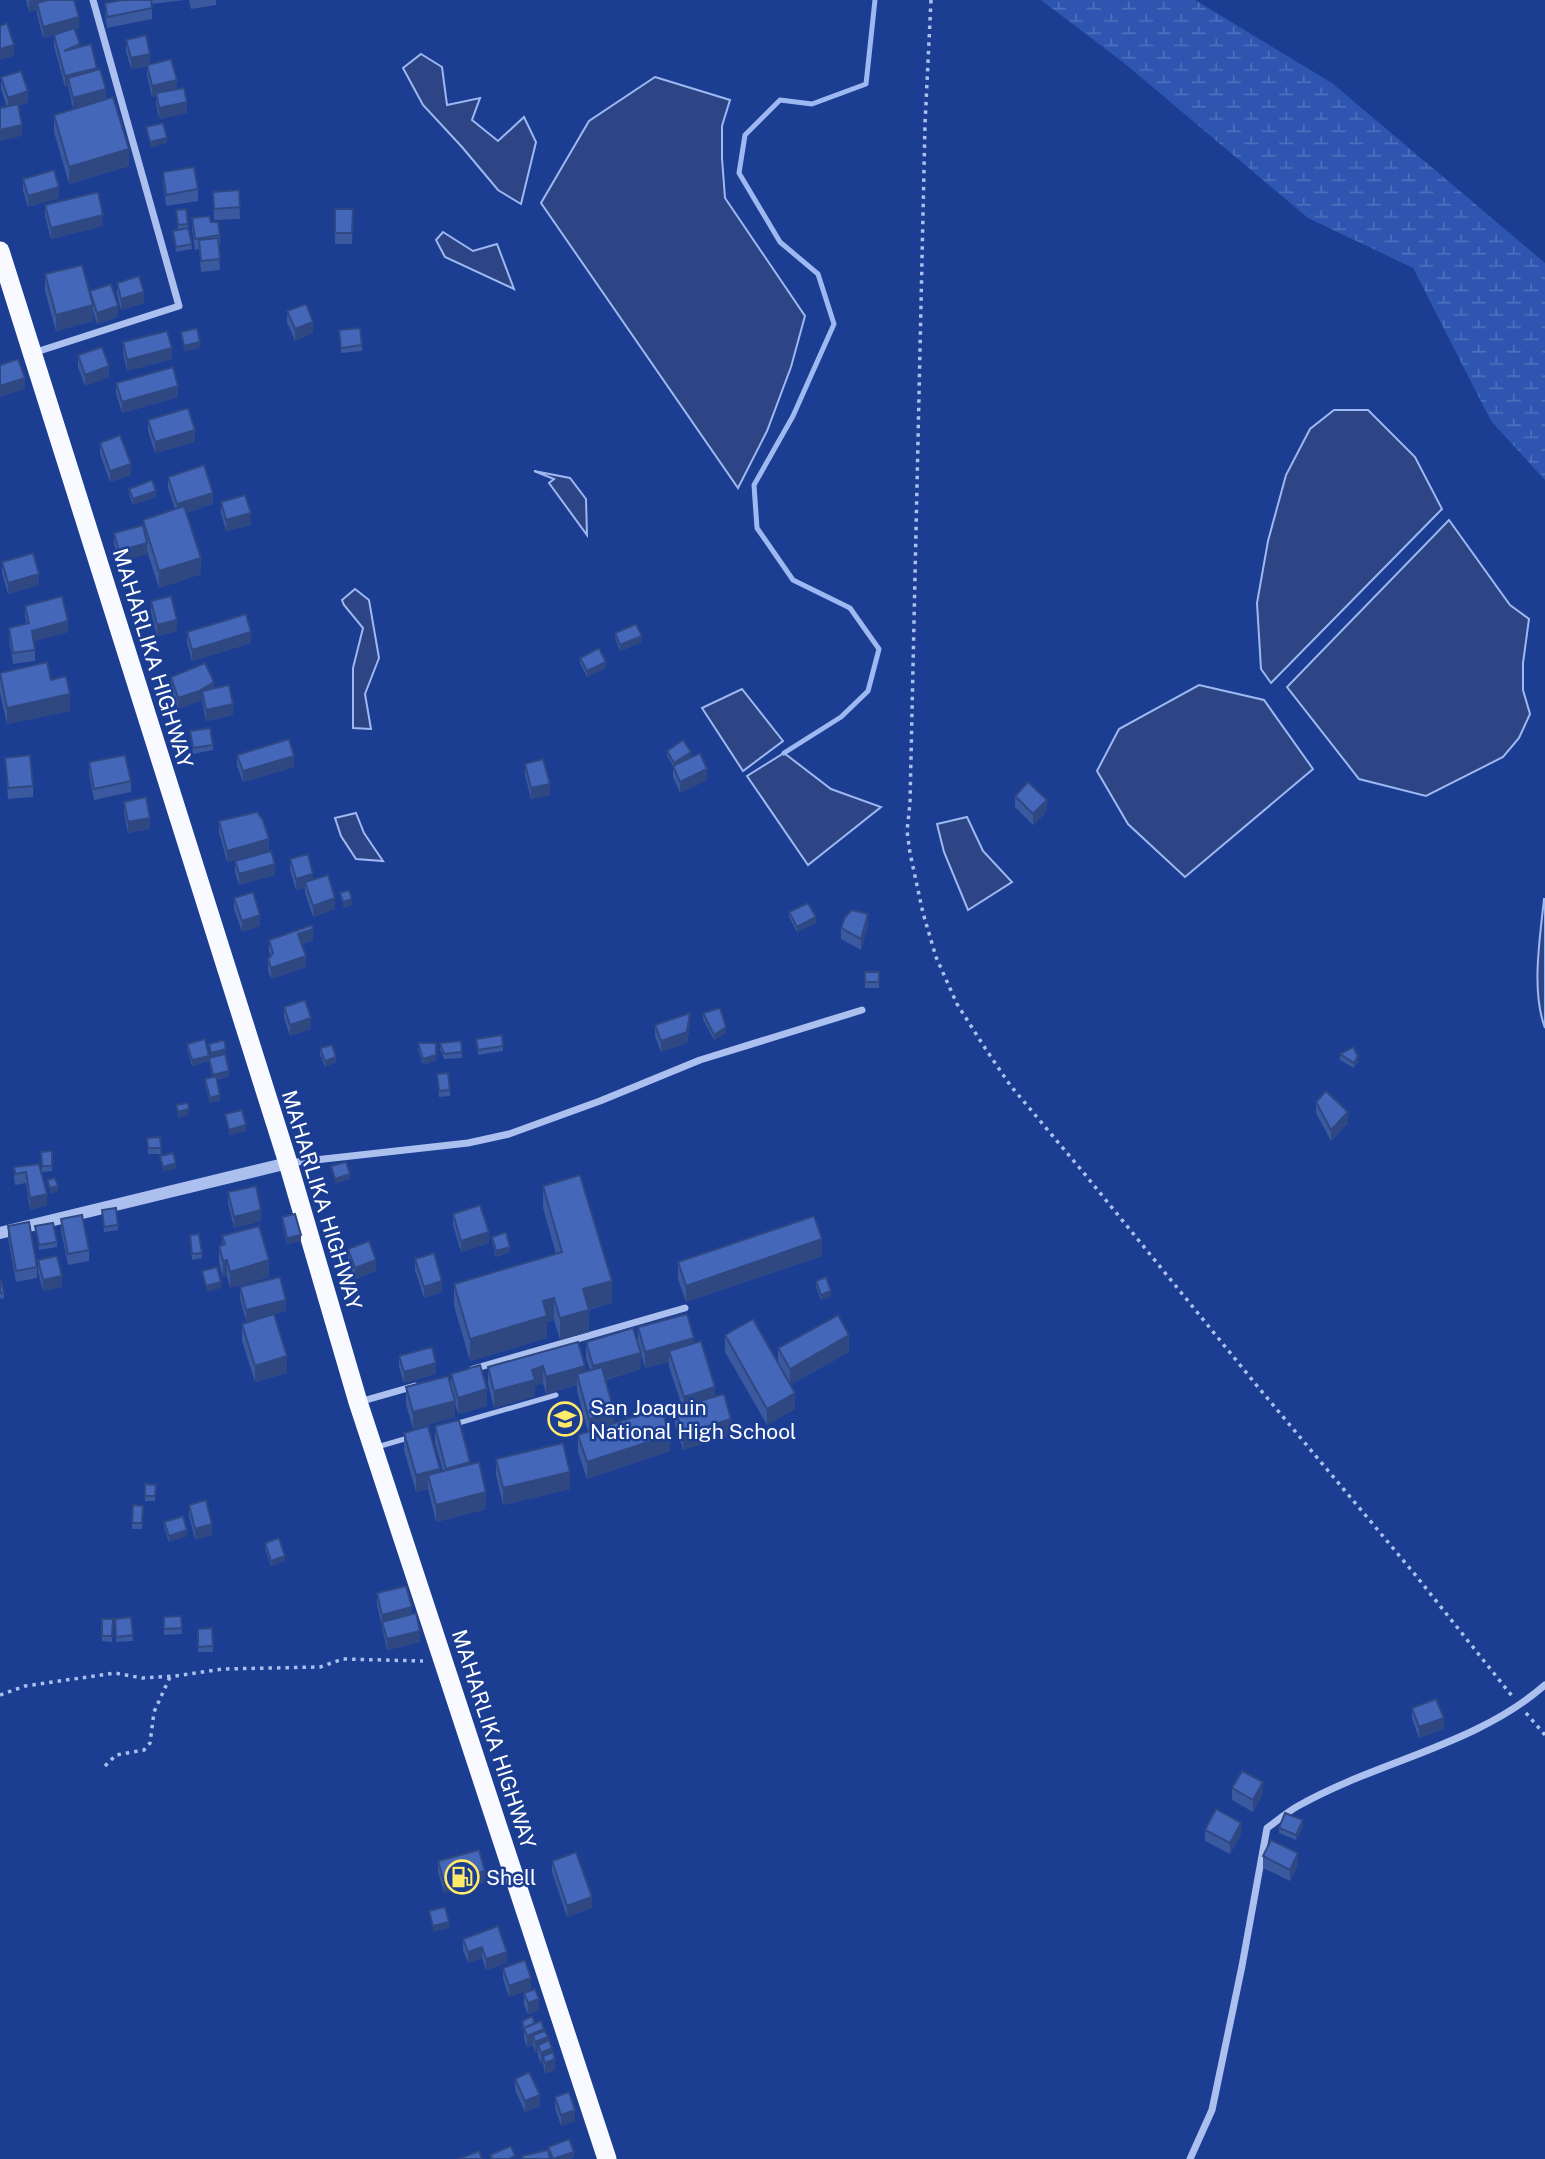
<svg xmlns="http://www.w3.org/2000/svg" width="1545" height="2159" viewBox="0 0 1545 2159" font-family="'Public Sans',sans-serif">
  <style>
    .wetland { fill: url(#wetland-marsh) }
    .water { fill: #2d4585; stroke: #9eb8f1; stroke-width: 2 }
    .lines { fill: none; stroke-linecap: round; stroke-linejoin: round }
    .stream { stroke: #9eb8f1; stroke-width: 5 }
    .path { stroke: #abc0ef; stroke-width: 3.5; stroke-dasharray: 3.5 5; stroke-linecap: butt }
    .service { stroke: #abc0ef; stroke-width: 5 }
    .minor { stroke: #abc0ef; stroke-width: 7 }
    .tertiary { stroke: #abc0ef; stroke-width: 12 }
    .trunk { stroke: #f9faff; stroke-width: 19 }
    .wall { fill: #3a599f }
    .shaded-wall { fill: #304882 }
    .building { fill: #4467b9; stroke: #304882; stroke-width: 2 }
    .labels { text-anchor: middle; dominant-baseline: central; stroke-width: 5; stroke-linejoin: round; paint-order: stroke }
    .street-label { font-size: 21px; fill: #fff; stroke: #1b3d92 }
    .poi-label { font-size: 21px; fill: #fff; stroke: #1b3d92; text-anchor: start }
  </style>
  <defs>
    <pattern id="wetland-marsh" width="20" height="14" patternUnits="userSpaceOnUse" patternTransform="scale(1.75)"><rect width="20" height="14" fill="#2e56b0"/><path d="M1 5h8M5 5V1M11 12h8M15 12V8" fill="none" stroke="#4d6fbc"/></pattern>
  </defs>
  <rect width="100%" height="100%" fill="#1b3d92"/>
  <polygon class="wetland" points="1041,0 1195,0 1332,83 1545,263 1545,480 1491,421 1413,268 1308,218 1124,63"/>
  <g class="water">
    <polygon points="421,54 442,67 447,105 480,98 472,120 498,141 524,117 536,142 521,204 498,190 462,147 423,105 403,68"/>
    <polygon points="655,77 730,100 722,126 722,158 725,198 805,316 791,367 767,431 738,488 541,203 589,121"/>
    <polygon points="443,232 473,251 497,244 514,289 445,257 436,240"/>
    <polygon points="1334,410 1368,410 1415,457 1442,509 1271,683 1261,669 1257,603 1268,541 1286,475 1310,429"/>
    <polygon points="534,471 570,478 586,499 587,535 549,483 554,479"/>
    <polygon points="1449,520 1510,605 1529,619 1523,663 1523,690 1530,714 1519,738 1503,757 1426,796 1359,779 1287,687"/>
    <polygon points="355,589 369,600 379,658 365,694 371,729 353,728 353,668 363,628 344,605 342,600"/>
    <polygon points="1199,685 1264,700 1313,769 1185,877 1128,824 1097,771 1119,729"/>
    <polygon points="742,689 783,741 743,771 702,708"/>
    <polygon points="784,753 831,789 881,807 808,865 747,776"/>
    <polygon points="356,813 364,833 383,861 356,859 341,836 335,818"/>
    <polygon points="967,817 983,851 1012,882 968,910 944,852 937,824"/>
    <path d="M1544,899H1545V1028C1531,991 1540,938 1544,899Z"/>
  </g>
  <g class="lines">
    <polyline class="stream" points="784,753 841,717 868,691 879,649 850,608 793,580 757,528 754,485 793,416 834,324 818,274 780,242 739,173 745,135 780,100 812,104 866,84 875,0"/>
    <g class="path">
      <polyline points="931,0 925,124 910,803 907,831 910,853 923,913 936,957 957,1004 985,1048 1010,1085 1083,1172 1258,1387 1413,1572 1512,1696"/>
      <polyline points="0,1695 25,1686 115,1673 142,1678 175,1676 223,1669 320,1667 343,1659 423,1661"/>
      <polyline points="1526,1713 1545,1735"/>
      <polyline points="105,1766 116,1755 144,1750 150,1743 154,1712 170,1677"/>
    </g>
    <g class="service">
      <polyline points="455,1424 556,1395"/>
      <polyline points="377,1447 408,1438"/>
    </g>
    <g class="minor">
      <polyline points="33,353 179,306 93,0"/>
      <polyline points="288,1163 468,1143 509,1134 600,1101 700,1060 862,1010"/>
      <polyline points="473,1369 685,1308"/>
      <polyline points="359,1402 415,1386"/>
      <path d="M1190,2159L1212,2110L1242,1966L1267,1828C1277,1821 1287,1812 1298,1806C1377,1761 1475,1746 1545,1685"/>
    </g>
    <polyline class="tertiary" points="0,1233 288,1163"/>
    <polyline class="trunk" points="0,251 288,1163 358,1402 607,2159"/>
  </g>
  <g class="wall">
    <polygon points="26,0 74,0 79,28 75,29 80,47 97,70 106,100 129,166 69,184 54,132 54,115 73,109 68,86 65,87 54,46 54,35 43,38 37,14 37,10 29,12"/>
    <polygon points="123,0 185,0 152,4 152,19 107,28 105,15 105,3"/>
    <polygon points="189,0 216,0 216,5 191,9"/>
    <polygon points="126,40 150,64 177,89 187,113 159,119 156,104 156,96 152,97 147,76 147,66 131,69 126,51"/>
    <polygon points="1,77 28,102 18,106 22,136 7,107 1,89"/>
    <polygon points="163,172 198,189 198,201 166,206 163,184"/>
    <polygon points="23,179 59,198 28,207 23,190"/>
    <polygon points="239,190 240,219 214,220 213,192"/>
    <polygon points="45,205 103,226 51,239 45,216"/>
    <polygon points="186,209 192,249 176,252 173,236 173,231 178,230 176,210"/>
    <polygon points="335,209 353,209 352,244 335,244"/>
    <polygon points="192,218 211,222 220,235 220,246 219,246 220,270 201,272 199,249 195,250 192,229"/>
    <polygon points="45,274 90,295 90,291 118,317 97,324 93,311 93,321 56,331 45,291"/>
    <polygon points="117,283 144,303 121,310 117,294"/>
    <polygon points="287,311 313,333 295,341 287,322"/>
    <polygon points="339,330 362,345 362,351 341,353"/>
    <polygon points="123,342 172,359 127,371 123,353"/>
    <polygon points="78,355 109,377 85,386 78,367"/>
    <polygon points="116,383 178,397 122,413 116,394"/>
    <polygon points="148,420 195,442 155,453 148,431"/>
    <polygon points="100,443 131,475 110,482 100,454"/>
    <polygon points="168,477 213,504 186,513 201,574 159,588 147,551 147,554 119,562 114,544 114,533 143,525 143,520 175,509 168,488"/>
    <polygon points="129,489 156,497 133,505 129,494"/>
    <polygon points="221,502 251,525 226,531 221,513"/>
    <polygon points="2,562 39,585 8,594 2,573"/>
    <polygon points="151,601 177,631 157,636 151,612"/>
    <polygon points="25,606 68,632 34,641 35,650 35,661 13,664 9,639 9,628 27,624 25,617"/>
    <polygon points="187,632 251,643 192,661 187,643"/>
    <polygon points="615,633 642,642 620,651 615,638"/>
    <polygon points="580,658 606,668 587,677 580,663"/>
    <polygon points="0,673 51,680 70,711 7,724 0,693"/>
    <polygon points="171,677 214,688 233,715 206,721 202,700 178,709 171,688"/>
    <polygon points="190,731 213,745 213,750 193,754"/>
    <polygon points="667,751 691,757 707,780 680,793 673,777 673,766 667,756"/>
    <polygon points="237,755 294,767 243,782 237,766"/>
    <polygon points="5,758 33,786 33,797 8,799"/>
    <polygon points="89,762 131,781 131,792 94,800 89,774"/>
    <polygon points="525,764 550,795 531,799 525,775"/>
    <polygon points="1015,796 1047,811 1033,825 1015,807"/>
    <polygon points="124,802 150,829 128,833 124,813"/>
    <polygon points="219,821 269,850 227,862 219,832"/>
    <polygon points="290,859 313,880 335,909 313,917 305,893 305,888 296,890 290,870"/>
    <polygon points="235,861 275,875 239,885 235,872"/>
    <polygon points="234,898 260,926 242,932 234,909"/>
    <polygon points="789,912 816,923 797,932 789,917"/>
    <polygon points="868,925 861,950 841,939 841,928"/>
    <polygon points="269,940 313,940 302,944 306,967 271,979 268,970 268,959 270,956 269,951"/>
    <rect x="865" y="972" width="14" height="16"/>
    <polygon points="284,1007 311,1029 290,1036 284,1018"/>
    <polygon points="703,1013 726,1033 714,1040 703,1019"/>
    <polygon points="690,1024 687,1043 661,1052 655,1036 655,1025"/>
    <polygon points="476,1039 503,1046 503,1051 478,1055"/>
    <polygon points="461,1041 462,1058 444,1059 440,1049 440,1043"/>
    <polygon points="418,1043 436,1060 423,1065 418,1049"/>
    <polygon points="187,1044 209,1058 211,1058 209,1044 226,1055 229,1076 216,1080 220,1100 210,1103 205,1084 205,1079 212,1077 209,1061 192,1066 187,1049"/>
    <polygon points="320,1048 336,1062 325,1067 320,1054"/>
    <polygon points="1340,1054 1358,1062 1354,1068 1340,1060"/>
    <polygon points="437,1080 450,1090 450,1096 439,1097"/>
    <polygon points="1316,1102 1348,1123 1331,1141 1316,1113"/>
    <polygon points="160,1137 161,1154 148,1154 147,1138"/>
    <polygon points="52,1151 52,1171 42,1172 41,1152"/>
    <polygon points="39,1164 47,1205 30,1210 26,1183 15,1185 14,1178 14,1167"/>
    <polygon points="543,1186 612,1303 589,1310 589,1332 560,1340 554,1320 547,1322 547,1338 470,1361 454,1306 454,1284 556,1254 543,1208"/>
    <polygon points="228,1192 261,1221 234,1228 228,1203"/>
    <polygon points="102,1210 118,1225 118,1230 104,1232"/>
    <polygon points="453,1214 489,1243 461,1252 453,1225"/>
    <polygon points="282,1217 301,1241 287,1244 282,1223"/>
    <polygon points="61,1219 89,1250 89,1261 68,1265 61,1231"/>
    <polygon points="8,1226 37,1267 37,1278 16,1282 8,1237"/>
    <polygon points="35,1226 57,1242 57,1247 39,1250"/>
    <polygon points="190,1235 202,1253 202,1258 192,1260"/>
    <polygon points="222,1236 269,1277 230,1288 227,1276 223,1277 219,1263 219,1246 222,1245"/>
    <polygon points="492,1237 510,1252 496,1257 492,1242"/>
    <polygon points="348,1249 376,1271 355,1279 348,1260"/>
    <polygon points="822,1256 686,1302 678,1279 678,1262"/>
    <polygon points="415,1259 442,1292 424,1298 415,1270"/>
    <polygon points="38,1260 62,1287 43,1291 38,1272"/>
    <polygon points="0,1280 4,1292 4,1298 0,1299"/>
    <polygon points="816,1281 831,1296 821,1300 816,1287"/>
    <polygon points="240,1287 286,1311 274,1314 287,1373 255,1382 242,1341 242,1324 270,1315 246,1321 240,1299"/>
    <polygon points="638,1327 694,1343 731,1435 683,1450 675,1425 675,1408 682,1406 669,1367 669,1362 645,1368 638,1344"/>
    <polygon points="725,1335 778,1363 778,1348 849,1352 790,1385 795,1409 767,1425 725,1352"/>
    <polygon points="578,1342 585,1372 590,1370 586,1358 586,1342 641,1369 606,1380 614,1423 670,1451 587,1479 578,1452 578,1435 588,1432 577,1391 577,1385 546,1394 543,1383 535,1386 535,1396 494,1408 488,1384 488,1367"/>
    <polygon points="399,1356 436,1374 404,1383 399,1367"/>
    <polygon points="451,1374 487,1406 458,1414 455,1403 455,1417 413,1429 406,1404 406,1387 451,1387"/>
    <polygon points="435,1426 470,1465 486,1509 436,1522 428,1489 416,1492 404,1450 404,1433 440,1472 443,1471 435,1443"/>
    <polygon points="496,1459 570,1489 503,1505 496,1475"/>
    <polygon points="145,1484 156,1485 155,1501 145,1501"/>
    <polygon points="133,1505 143,1506 142,1529 132,1529"/>
    <polygon points="189,1505 212,1535 195,1540 189,1516"/>
    <polygon points="164,1522 187,1536 169,1542 164,1528"/>
    <polygon points="265,1543 285,1561 271,1566 265,1549"/>
    <polygon points="377,1593 412,1614 420,1642 387,1650 377,1604"/>
    <polygon points="181,1616 182,1634 164,1635 164,1617"/>
    <polygon points="131,1617 133,1641 116,1642 115,1619"/>
    <polygon points="102,1619 113,1619 112,1642 102,1641"/>
    <polygon points="212,1628 213,1652 198,1652 198,1629"/>
    <polygon points="1412,1708 1444,1729 1419,1738 1412,1719"/>
    <polygon points="1232,1788 1263,1794 1253,1812 1232,1800"/>
    <polygon points="1303,1826 1296,1840 1279,1833 1279,1828"/>
    <polygon points="1205,1830 1241,1834 1230,1854 1205,1841"/>
    <polygon points="1263,1856 1298,1865 1290,1881 1263,1868"/>
    <polygon points="438,1861 485,1882 444,1893 438,1872"/>
    <polygon points="552,1861 592,1908 567,1917 552,1872"/>
    <polygon points="498,1926 507,1963 486,1970 482,1958 468,1963 463,1950 463,1939"/>
    <polygon points="503,1968 531,1989 509,1997 503,1979"/>
    <polygon points="524,1993 539,2010 528,2014 524,2005"/>
    <polygon points="522,2021 535,2023 544,2031 552,2052 555,2070 545,2074 543,2063 541,2064 538,2056 538,2052 535,2053 533,2045 527,2047 524,2039 524,2032 522,2026"/>
    <polygon points="515,2079 540,2106 525,2112 515,2090"/>
    <polygon points="555,2097 575,2121 561,2126 555,2108"/>
  </g>
  <g class="shaded-wall">
    <polygon points="33,0 71,0 37,3 37,10 29,12 29,1"/>
    <polygon points="79,17 79,28 43,38 43,27"/>
    <polygon points="14,45 14,56 0,60 0,49"/>
    <polygon points="150,54 150,65 131,69 131,58"/>
    <polygon points="97,68 97,79 68,78 68,86 65,87 65,76"/>
    <polygon points="177,80 177,91 152,97 152,86"/>
    <polygon points="106,89 106,101 73,109 73,98"/>
    <polygon points="28,91 28,102 8,109 8,98"/>
    <polygon points="187,102 187,113 159,119 159,108"/>
    <polygon points="22,125 22,136 0,141 0,130"/>
    <polygon points="167,138 167,143 150,148 150,142"/>
    <polygon points="129,149 129,166 69,184 69,167"/>
    <polygon points="59,187 59,198 28,207 28,196"/>
    <polygon points="103,215 103,226 51,239 51,228"/>
    <polygon points="144,292 144,303 121,310 121,299"/>
    <polygon points="93,305 93,321 56,331 56,315"/>
    <polygon points="118,306 118,317 97,324 97,313"/>
    <polygon points="313,322 313,333 295,341 295,329"/>
    <polygon points="200,342 200,348 184,352 184,346"/>
    <polygon points="172,348 172,359 127,371 127,360"/>
    <polygon points="109,366 109,377 85,386 85,375"/>
    <polygon points="25,378 25,389 0,397 0,386"/>
    <polygon points="178,386 178,397 122,413 122,402"/>
    <polygon points="195,430 195,442 155,453 155,442"/>
    <polygon points="131,464 131,475 110,482 110,471"/>
    <polygon points="156,491 156,497 133,505 133,499"/>
    <polygon points="213,493 213,504 177,516 177,504"/>
    <polygon points="251,513 251,525 226,531 226,520"/>
    <polygon points="147,543 147,554 119,562 119,551"/>
    <polygon points="201,558 201,574 159,588 159,571"/>
    <polygon points="39,574 39,585 8,594 8,583"/>
    <polygon points="177,620 177,631 157,636 157,625"/>
    <polygon points="68,621 68,632 32,642 32,631"/>
    <polygon points="251,632 251,643 192,661 192,650"/>
    <polygon points="642,636 642,642 620,651 620,645"/>
    <polygon points="606,662 606,668 587,677 587,671"/>
    <polygon points="214,682 214,694 202,691 202,700 178,709 178,698"/>
    <polygon points="70,694 70,711 7,724 7,708"/>
    <polygon points="233,704 233,715 206,721 206,710"/>
    <polygon points="691,752 691,758 674,768 674,763"/>
    <polygon points="294,756 294,767 243,782 243,771"/>
    <polygon points="707,769 707,780 680,793 680,782"/>
    <polygon points="550,784 550,795 531,799 531,788"/>
    <polygon points="1047,800 1047,811 1033,825 1033,814"/>
    <polygon points="150,818 150,829 128,833 128,822"/>
    <polygon points="269,839 269,850 227,862 227,851"/>
    <polygon points="275,864 275,875 239,885 239,874"/>
    <polygon points="313,874 313,885 305,882 305,888 296,890 296,879"/>
    <polygon points="335,898 335,909 313,917 313,906"/>
    <polygon points="352,899 352,905 343,908 343,902"/>
    <polygon points="868,914 868,925 861,950 861,939"/>
    <polygon points="260,915 260,926 242,932 242,921"/>
    <polygon points="816,917 816,923 797,932 797,927"/>
    <polygon points="313,929 313,940 298,945 298,934"/>
    <polygon points="306,956 306,967 271,979 271,968"/>
    <polygon points="690,1013 690,1024 687,1043 661,1052 661,1041"/>
    <polygon points="311,1018 311,1029 290,1036 290,1025"/>
    <polygon points="726,1027 726,1033 714,1040 714,1035"/>
    <polygon points="226,1049 226,1055 211,1059 211,1053"/>
    <polygon points="436,1055 436,1060 423,1065 423,1059"/>
    <polygon points="209,1056 209,1061 192,1066 192,1060"/>
    <polygon points="1358,1056 1358,1062 1354,1068 1354,1063"/>
    <polygon points="336,1057 336,1062 325,1067 325,1061"/>
    <polygon points="229,1071 229,1076 213,1080 213,1075"/>
    <polygon points="220,1095 220,1100 210,1103 210,1098"/>
    <polygon points="189,1109 189,1115 178,1118 178,1112"/>
    <polygon points="1348,1112 1348,1123 1331,1141 1331,1130"/>
    <polygon points="246,1125 246,1131 229,1136 229,1130"/>
    <polygon points="176,1163 176,1169 163,1172 163,1167"/>
    <polygon points="350,1174 350,1179 335,1184 335,1179"/>
    <polygon points="58,1186 58,1192 50,1194 50,1188"/>
    <polygon points="47,1194 47,1205 30,1210 30,1198"/>
    <polygon points="261,1210 261,1221 234,1228 234,1217"/>
    <polygon points="489,1232 489,1243 461,1252 461,1241"/>
    <polygon points="301,1235 301,1241 287,1244 287,1238"/>
    <polygon points="822,1239 822,1256 686,1302 686,1286"/>
    <polygon points="510,1247 510,1252 496,1257 496,1251"/>
    <polygon points="227,1260 227,1276 223,1277 223,1261"/>
    <polygon points="269,1260 269,1277 230,1288 230,1272"/>
    <polygon points="376,1260 376,1271 355,1279 355,1268"/>
    <polygon points="62,1276 62,1287 43,1291 43,1280"/>
    <polygon points="442,1281 442,1292 424,1298 424,1287"/>
    <polygon points="612,1281 612,1303 583,1311 583,1289"/>
    <polygon points="221,1282 221,1288 206,1292 206,1286"/>
    <polygon points="831,1291 831,1296 821,1300 821,1295"/>
    <polygon points="554,1298 554,1320 547,1322 547,1338 470,1361 470,1339 543,1301"/>
    <polygon points="286,1300 286,1311 246,1321 246,1310"/>
    <polygon points="589,1310 589,1332 560,1340 560,1318"/>
    <polygon points="849,1335 849,1352 790,1385 790,1369"/>
    <polygon points="694,1338 694,1355 669,1351 669,1362 645,1368 645,1352"/>
    <polygon points="641,1353 641,1369 593,1383 593,1366"/>
    <polygon points="287,1356 287,1373 255,1382 255,1366"/>
    <polygon points="436,1363 436,1374 404,1383 404,1372"/>
    <polygon points="543,1366 543,1383 535,1386 535,1396 494,1408 494,1391 532,1370"/>
    <polygon points="585,1366 585,1383 577,1374 577,1385 546,1394 546,1377"/>
    <polygon points="715,1387 715,1404 684,1414 684,1397"/>
    <polygon points="487,1389 487,1406 458,1414 458,1398"/>
    <polygon points="795,1393 795,1409 767,1425 767,1409"/>
    <polygon points="455,1401 455,1417 413,1429 413,1412"/>
    <polygon points="614,1412 614,1428 589,1435 589,1419"/>
    <polygon points="731,1419 731,1435 683,1450 683,1434"/>
    <polygon points="670,1435 670,1451 587,1479 587,1462"/>
    <polygon points="470,1462 470,1479 446,1485 446,1469"/>
    <polygon points="440,1469 440,1485 428,1475 428,1489 416,1492 416,1475"/>
    <polygon points="570,1472 570,1489 503,1505 503,1488"/>
    <polygon points="486,1492 486,1509 436,1522 436,1505"/>
    <polygon points="212,1524 212,1535 195,1540 195,1529"/>
    <polygon points="187,1530 187,1536 169,1542 169,1536"/>
    <polygon points="285,1556 285,1561 271,1566 271,1561"/>
    <polygon points="412,1607 412,1619 382,1622 382,1626 382,1615"/>
    <polygon points="420,1631 420,1642 387,1650 387,1639"/>
    <polygon points="1444,1718 1444,1729 1419,1738 1419,1727"/>
    <polygon points="1263,1782 1263,1794 1253,1812 1253,1800"/>
    <polygon points="1303,1820 1303,1826 1296,1840 1296,1835"/>
    <polygon points="1241,1823 1241,1834 1230,1854 1230,1843"/>
    <polygon points="1298,1853 1298,1865 1290,1881 1290,1870"/>
    <polygon points="485,1871 485,1882 444,1893 444,1882"/>
    <polygon points="592,1897 592,1908 567,1917 567,1906"/>
    <polygon points="449,1922 449,1928 433,1932 433,1926"/>
    <polygon points="482,1947 482,1958 468,1963 468,1952"/>
    <polygon points="507,1952 507,1963 486,1970 486,1959"/>
    <polygon points="531,1978 531,1989 509,1997 509,1986"/>
    <polygon points="539,1999 539,2010 528,2014 528,2003"/>
    <polygon points="544,2029 544,2039 548,2037 548,2049 538,2045 538,2052 535,2053 535,2042 533,2035 533,2045 527,2047 527,2036"/>
    <polygon points="552,2048 552,2059 543,2056 543,2063 541,2064 541,2053"/>
    <polygon points="555,2059 555,2070 545,2074 545,2063"/>
    <polygon points="540,2095 540,2106 525,2112 525,2101"/>
    <polygon points="575,2110 575,2121 561,2126 561,2115"/>
    <polygon points="574,2152 574,2157 570,2159 555,2159"/>
  </g>
  <g class="building">
    <polygon points="48,0 74,0 79,17 43,27 37,3"/>
    <polygon points="123,0 151,0 152,8 107,17 105,3"/>
    <polygon points="7,23 14,45 0,49 0,26"/>
    <polygon points="74,28 80,44 64,51 91,44 97,68 65,76 54,35"/>
    <polygon points="146,35 150,54 131,58 126,40"/>
    <polygon points="171,59 177,80 152,86 147,65"/>
    <polygon points="100,69 106,89 73,98 68,78"/>
    <polygon points="21,71 28,91 8,98 1,77"/>
    <polygon points="184,88 187,102 159,108 156,93"/>
    <polygon points="113,97 129,149 69,167 54,115"/>
    <polygon points="18,104 22,125 0,130 0,108"/>
    <polygon points="163,123 167,138 150,142 146,127"/>
    <polygon points="194,167 198,189 166,195 163,172"/>
    <polygon points="54,170 59,187 28,196 23,179"/>
    <polygon points="239,190 240,207 214,209 213,192"/>
    <polygon points="98,192 103,215 51,228 45,205"/>
    <polygon points="186,209 188,224 178,225 176,210"/>
    <polygon points="335,209 353,209 352,233 335,233"/>
    <polygon points="209,216 211,222 218,222 220,235 195,239 192,218"/>
    <polygon points="188,228 192,244 176,247 173,231"/>
    <polygon points="218,238 220,259 201,261 199,240"/>
    <polygon points="82,265 93,305 56,315 45,274"/>
    <polygon points="139,276 144,292 121,299 117,283"/>
    <polygon points="111,284 118,306 97,313 90,291"/>
    <polygon points="306,304 313,322 295,329 287,311"/>
    <polygon points="197,328 200,342 184,346 181,332"/>
    <polygon points="360,328 362,345 341,348 339,330"/>
    <polygon points="167,331 172,348 127,360 123,342"/>
    <polygon points="102,347 109,366 85,375 78,355"/>
    <polygon points="18,359 25,378 0,386 0,365"/>
    <polygon points="173,367 178,386 122,402 116,383"/>
    <polygon points="188,408 195,430 155,442 148,420"/>
    <polygon points="120,435 131,464 110,471 100,443"/>
    <polygon points="204,465 213,493 177,504 168,477"/>
    <polygon points="152,480 156,491 133,499 129,489"/>
    <polygon points="245,495 251,513 226,520 221,502"/>
    <polygon points="184,506 201,558 159,571 143,520"/>
    <polygon points="143,525 147,543 119,551 114,533"/>
    <polygon points="33,553 39,574 8,583 2,562"/>
    <polygon points="62,596 68,621 32,631 35,650 13,653 9,628 29,623 25,606"/>
    <polygon points="171,596 177,620 157,625 151,601"/>
    <polygon points="246,614 251,632 192,650 187,632"/>
    <polygon points="636,624 642,636 620,645 615,633"/>
    <polygon points="599,648 606,662 587,671 580,658"/>
    <polygon points="47,662 51,680 66,676 70,694 7,708 0,673"/>
    <polygon points="205,663 214,682 199,691 178,698 171,677"/>
    <polygon points="229,685 233,704 206,710 202,691"/>
    <polygon points="210,728 213,745 193,748 190,731"/>
    <polygon points="289,739 294,756 243,771 237,755"/>
    <polygon points="683,740 691,752 674,763 667,751"/>
    <polygon points="700,753 707,769 680,782 673,766"/>
    <polygon points="30,755 33,786 8,788 5,758"/>
    <polygon points="125,755 131,781 94,789 89,762"/>
    <polygon points="543,759 550,784 531,788 525,764"/>
    <polygon points="1028,782 1047,800 1033,814 1015,796"/>
    <polygon points="146,797 150,818 128,822 124,802"/>
    <polygon points="257,812 263,820 269,839 227,851 219,821"/>
    <polygon points="271,851 275,864 239,874 235,861"/>
    <polygon points="308,854 313,874 296,879 290,859"/>
    <polygon points="328,875 335,898 313,906 305,882"/>
    <polygon points="349,890 352,899 343,902 340,893"/>
    <polygon points="253,892 260,915 242,921 234,898"/>
    <polygon points="808,903 816,917 797,927 789,912"/>
    <polygon points="852,910 868,914 861,939 841,928 845,917"/>
    <polygon points="312,925 313,929 298,934 306,956 271,968 268,959 273,953 269,940"/>
    <rect x="865" y="972" width="14" height="10"/>
    <polygon points="305,1000 311,1018 290,1025 284,1007"/>
    <polygon points="720,1008 726,1027 714,1035 703,1013"/>
    <polygon points="690,1013 687,1032 661,1041 655,1025"/>
    <polygon points="502,1035 503,1046 478,1050 476,1039"/>
    <polygon points="205,1039 209,1056 192,1060 187,1044"/>
    <polygon points="224,1040 226,1049 211,1053 209,1044"/>
    <polygon points="461,1041 462,1052 444,1054 440,1043"/>
    <polygon points="418,1043 436,1043 436,1055 423,1059"/>
    <polygon points="332,1045 336,1057 325,1061 320,1048"/>
    <polygon points="1353,1047 1358,1056 1354,1063 1340,1054"/>
    <polygon points="225,1054 229,1071 213,1075 209,1058"/>
    <polygon points="448,1073 450,1090 439,1091 437,1074"/>
    <polygon points="216,1076 220,1095 210,1098 205,1079"/>
    <polygon points="1326,1091 1348,1112 1331,1130 1316,1102"/>
    <polygon points="188,1103 189,1109 178,1112 176,1105"/>
    <polygon points="242,1110 246,1125 229,1130 225,1114"/>
    <polygon points="160,1137 161,1148 148,1148 147,1138"/>
    <polygon points="52,1151 52,1166 42,1166 41,1152"/>
    <polygon points="173,1153 176,1163 163,1167 160,1156"/>
    <polygon points="346,1162 350,1174 335,1179 331,1166"/>
    <polygon points="39,1164 47,1194 30,1198 26,1172 15,1174 14,1167"/>
    <polygon points="580,1175 612,1281 583,1289 589,1310 560,1318 554,1298 543,1301 547,1316 470,1339 454,1284 562,1252 543,1186"/>
    <polygon points="55,1178 58,1186 50,1188 47,1180"/>
    <polygon points="256,1186 261,1210 234,1217 228,1192"/>
    <polygon points="480,1205 489,1232 461,1241 453,1214"/>
    <polygon points="116,1208 118,1225 104,1227 102,1210"/>
    <polygon points="295,1214 301,1235 287,1238 282,1217"/>
    <polygon points="82,1215 89,1250 68,1254 61,1219"/>
    <polygon points="814,1216 822,1239 686,1286 678,1262"/>
    <polygon points="29,1222 37,1267 16,1271 8,1226"/>
    <polygon points="53,1223 57,1242 39,1245 35,1226"/>
    <polygon points="259,1226 269,1260 230,1272 227,1260 223,1261 219,1246 225,1244 222,1236"/>
    <polygon points="506,1232 510,1247 496,1251 492,1237"/>
    <polygon points="199,1234 202,1253 192,1254 190,1235"/>
    <polygon points="369,1241 376,1260 355,1268 348,1249"/>
    <polygon points="434,1253 442,1281 424,1287 415,1259"/>
    <polygon points="57,1256 62,1276 43,1280 38,1260"/>
    <polygon points="217,1267 221,1282 206,1286 202,1271"/>
    <polygon points="280,1277 286,1300 246,1310 240,1287"/>
    <polygon points="826,1277 831,1291 821,1295 816,1281"/>
    <polygon points="0,1280 1,1280 4,1292 0,1293"/>
    <polygon points="274,1314 287,1356 255,1366 242,1324"/>
    <polygon points="687,1314 694,1338 645,1352 638,1327"/>
    <polygon points="838,1315 849,1335 790,1369 778,1348"/>
    <polygon points="753,1319 795,1393 767,1409 725,1335"/>
    <polygon points="633,1328 641,1353 593,1366 586,1342"/>
    <polygon points="701,1341 715,1387 684,1397 669,1351"/>
    <polygon points="578,1342 585,1366 546,1377 543,1366 532,1370 535,1380 494,1391 488,1367"/>
    <polygon points="432,1347 436,1363 404,1372 399,1356"/>
    <polygon points="480,1365 487,1389 458,1398 451,1374"/>
    <polygon points="602,1367 614,1412 589,1419 577,1374"/>
    <polygon points="448,1376 455,1401 413,1412 406,1387"/>
    <polygon points="724,1394 731,1419 683,1434 675,1408"/>
    <polygon points="661,1408 670,1435 587,1462 578,1435"/>
    <polygon points="459,1420 470,1462 446,1469 435,1426"/>
    <polygon points="428,1426 440,1469 416,1475 404,1433"/>
    <polygon points="563,1443 570,1472 503,1488 496,1459"/>
    <polygon points="479,1462 486,1492 436,1505 428,1475"/>
    <polygon points="145,1484 156,1485 155,1496 145,1496"/>
    <polygon points="206,1500 212,1524 195,1529 189,1505"/>
    <polygon points="133,1505 143,1506 142,1523 132,1523"/>
    <polygon points="183,1516 187,1530 169,1536 164,1522"/>
    <polygon points="279,1538 285,1556 271,1561 265,1543"/>
    <polygon points="406,1586 412,1607 382,1615 377,1593"/>
    <polygon points="416,1613 420,1631 387,1639 382,1622"/>
    <polygon points="181,1616 182,1628 164,1629 164,1617"/>
    <polygon points="131,1617 133,1635 116,1637 115,1619"/>
    <polygon points="102,1619 113,1619 112,1636 102,1636"/>
    <polygon points="212,1628 213,1646 198,1647 198,1629"/>
    <polygon points="1436,1699 1444,1718 1419,1727 1412,1708"/>
    <polygon points="1242,1771 1263,1782 1253,1800 1232,1788"/>
    <polygon points="1216,1809 1241,1823 1230,1843 1205,1830"/>
    <polygon points="1285,1813 1303,1820 1296,1835 1279,1828"/>
    <polygon points="1271,1840 1298,1853 1290,1870 1263,1856"/>
    <polygon points="479,1850 485,1871 444,1882 438,1861"/>
    <polygon points="576,1852 592,1897 567,1906 552,1861"/>
    <polygon points="445,1907 449,1922 433,1926 429,1911"/>
    <polygon points="498,1926 507,1952 486,1959 482,1947 468,1952 463,1939"/>
    <polygon points="525,1960 531,1978 509,1986 503,1968"/>
    <polygon points="535,1989 539,1999 528,2003 524,1993"/>
    <polygon points="532,2016 535,2023 524,2028 522,2021"/>
    <polygon points="541,2021 544,2029 527,2036 524,2028"/>
    <polygon points="545,2031 548,2037 535,2042 533,2035"/>
    <polygon points="549,2040 552,2048 541,2053 538,2045"/>
    <polygon points="553,2052 555,2059 545,2063 543,2056"/>
    <polygon points="529,2072 540,2095 525,2101 515,2079"/>
    <polygon points="569,2092 575,2110 561,2115 555,2097"/>
    <polygon points="569,2139 574,2152 553,2159 548,2147"/>
    <polygon points="511,2146 515,2156 509,2159 492,2159 490,2155"/>
    <polygon points="548,2150 550,2159 523,2159 522,2156"/>
    <polygon points="479,2151 482,2159 458,2159"/>
  </g>
  <defs>
    <symbol id="school-ring" viewBox="-11 -11 22 22"><circle r="9.5" fill="#1b3d92" stroke="#ffea69" stroke-width="1.5"/><path d="M0-5L7-2L0 1L-7-2ZM-4 1L0 2.5L4 1V4Q0 6-4 4Z" fill="#ffea69"/></symbol>
    <symbol id="fuel-ring" viewBox="-11 -11 22 22"><circle r="9.5" fill="#1b3d92" stroke="#ffea69" stroke-width="1.5"/><path d="M-5.5-6h7V0h2V4h1.3V-2.5L3-4.5l.8-.8L6-3V5H2.5V1h-1V6h-7ZM-4.2-4.7v3.2H.2V-4.7Z" fill="#ffea69"/></symbol>
  </defs>
  <g fill-rule="evenodd">
    <use href="#school-ring" x="546" y="1400" width="38" height="38"/>
    <use href="#fuel-ring" x="443" y="1858" width="38" height="38"/>
  </g>
  <g class="labels">
    <g class="street-label">
      <text transform="translate(153 658) rotate(73)">MAHARLIKA HIGHWAY</text>
      <text transform="translate(322 1200) rotate(73)">MAHARLIKA HIGHWAY</text>
      <text transform="translate(494 1739) rotate(72)">MAHARLIKA HIGHWAY</text>
    </g>
    <g class="poi-label">
      <text x="590" y="1407">San Joaquin<tspan x="590" dy="24">National High School</tspan></text>
      <text x="486" y="1877">Shell</text>
    </g>
  </g>
</svg>
